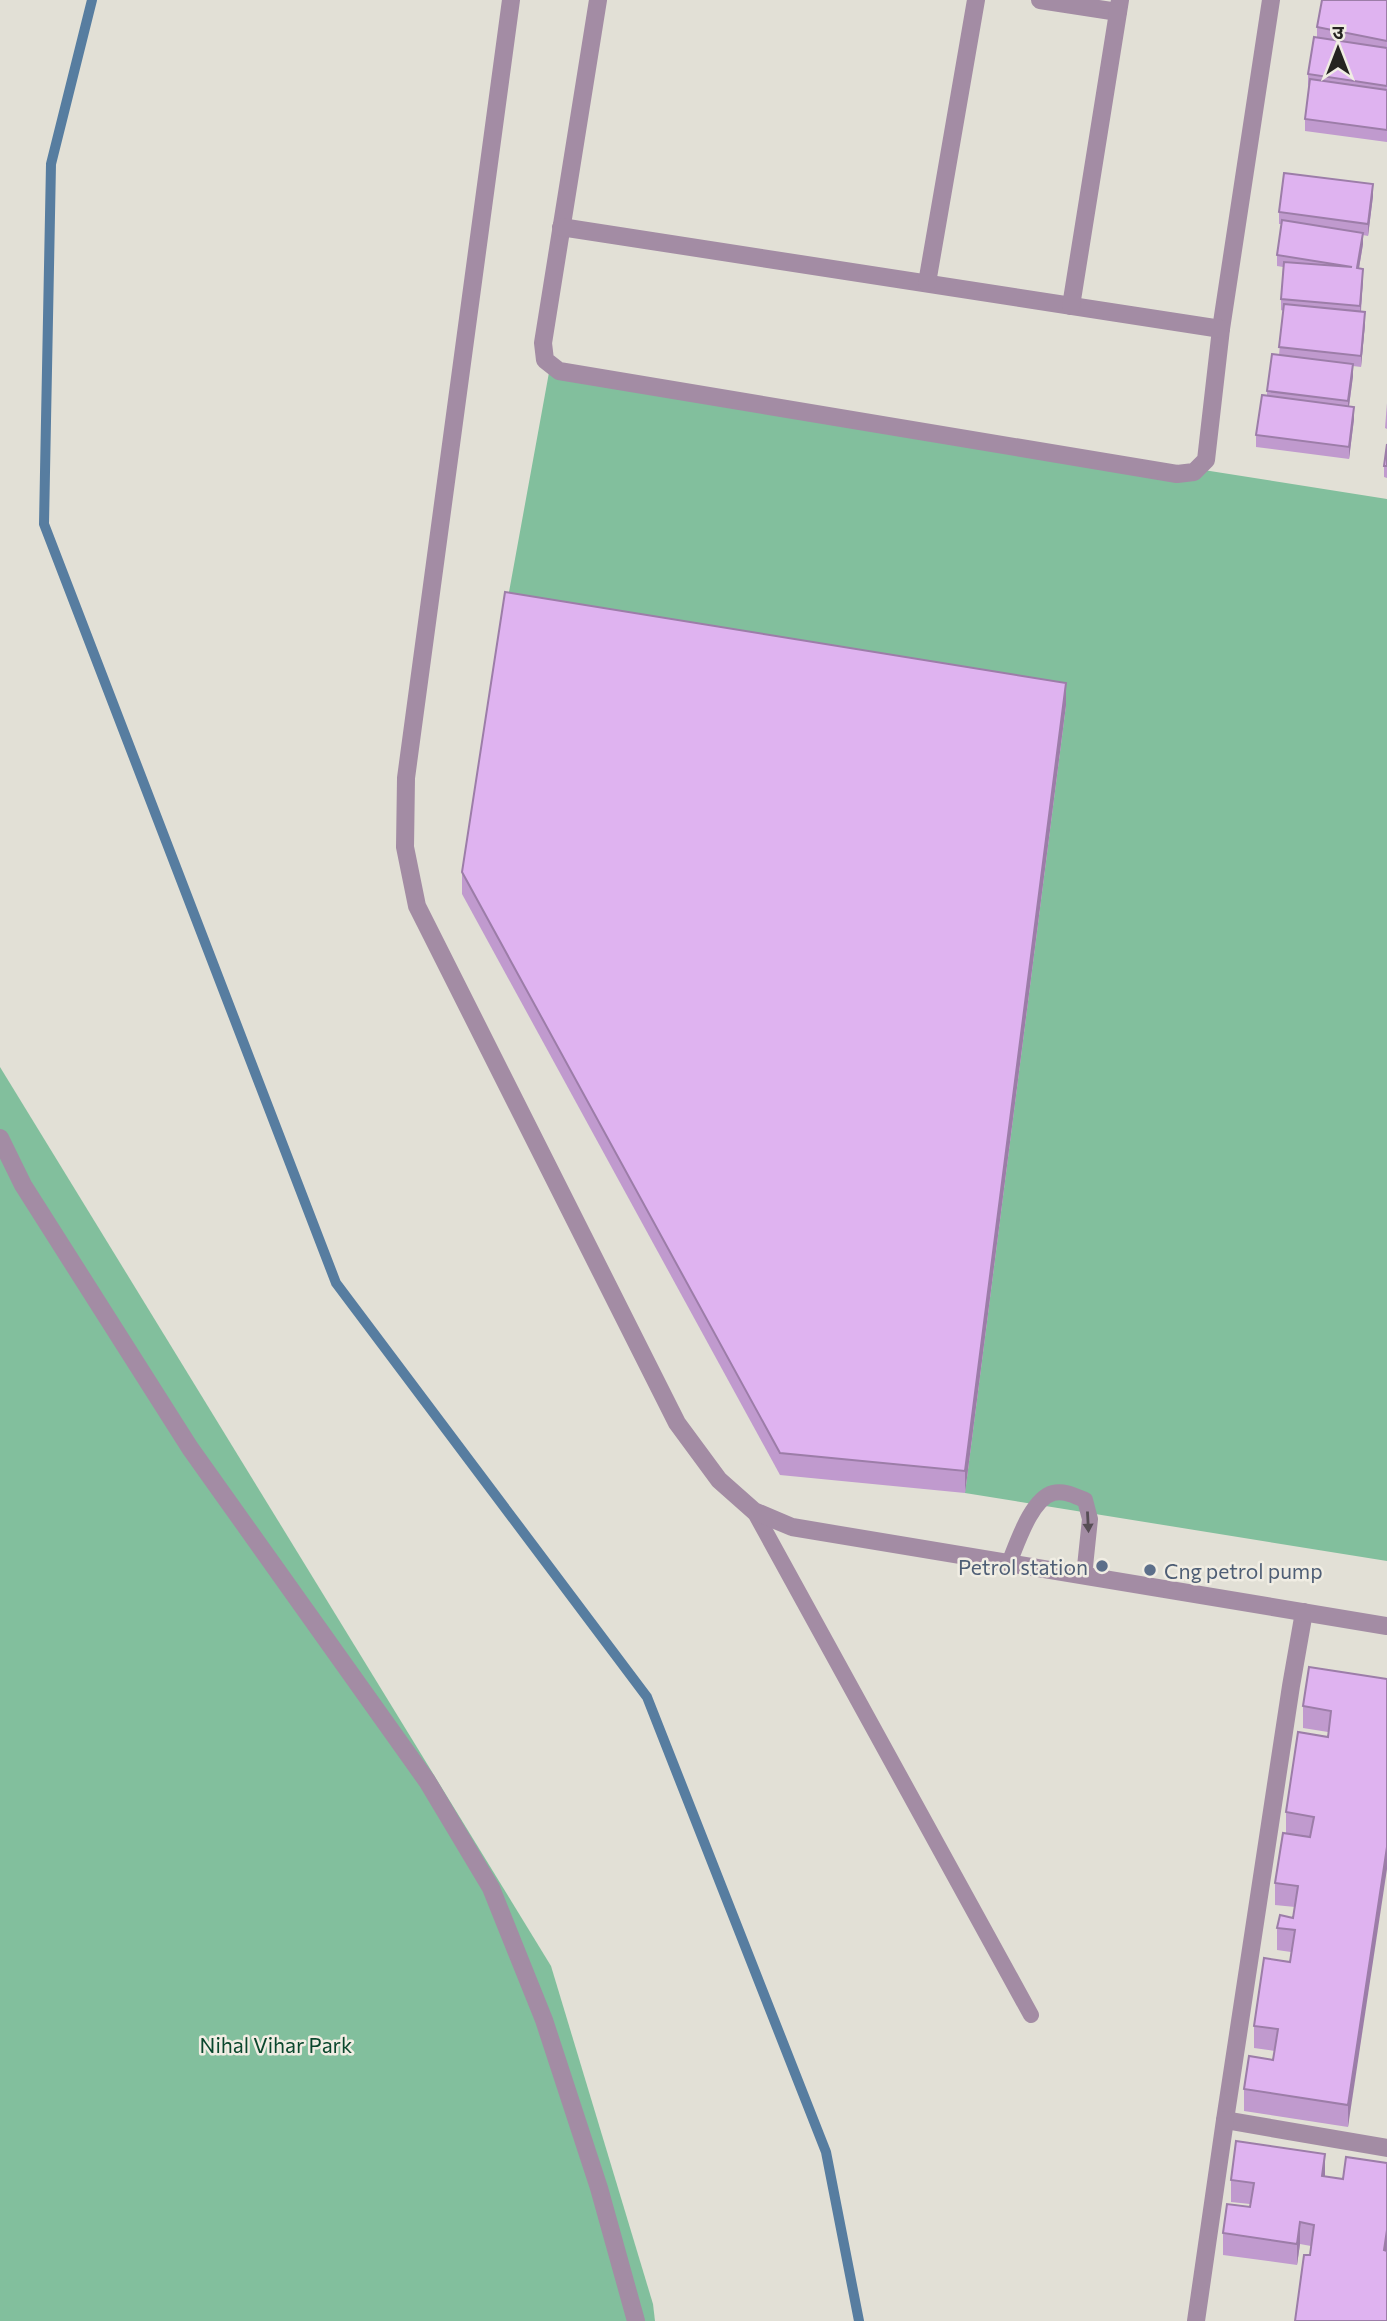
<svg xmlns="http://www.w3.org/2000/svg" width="1387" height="2321" viewBox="0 0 1387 2321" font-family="Commissioner,'Noto Sans Devanagari',sans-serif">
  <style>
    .green { fill: #82bf9d }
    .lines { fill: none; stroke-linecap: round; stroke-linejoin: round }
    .stream { stroke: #577da0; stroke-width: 10 }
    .service { stroke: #a38ca4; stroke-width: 16 }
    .minor { stroke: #a38ca4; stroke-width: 18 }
    .tertiary { stroke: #a38ca4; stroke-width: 18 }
    .wall { fill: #c09ace }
    .shaded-wall { fill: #9c7da8 }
    .building { fill: #dfb3f0; stroke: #9c7da8; stroke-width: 2 }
    .oneway { fill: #574e55 }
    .service-dot { fill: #5c6f8a; stroke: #f0ede3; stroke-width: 2.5 }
    .labels { text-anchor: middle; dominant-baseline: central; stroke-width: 5; stroke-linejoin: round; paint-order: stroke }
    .service-label { font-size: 21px; fill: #4e5e75; stroke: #f0ede3; text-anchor: end }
    .park-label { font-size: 21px; fill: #0a472d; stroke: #f0ede3 }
  </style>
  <rect width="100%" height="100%" fill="#e2e0d6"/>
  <g class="green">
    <polygon points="550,367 1387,499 1387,1561 965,1493 1066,705 505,614"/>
    <polygon points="0,1067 551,1966 653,2304 655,2321 0,2321"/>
  </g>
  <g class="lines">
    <polyline class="stream" points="92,0 51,164 44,524 336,1283 647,1697 826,2152 859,2321"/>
    <g class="service">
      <polyline points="754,1511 1031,2015"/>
      <path d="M1009,1563C1017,1544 1031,1499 1053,1493C1064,1490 1075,1496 1085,1500L1090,1519L1084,1576"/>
    </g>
    <g class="minor">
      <polyline points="598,0 543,343 545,360 559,371 1177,474 1194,472 1206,460 1221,329 1271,0"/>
      <polyline points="1040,0 1118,12"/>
      <polyline points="561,227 1221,329"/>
      <polyline points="927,283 976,0"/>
      <polyline points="1071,306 1120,0"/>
      <polyline points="1304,1612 1291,1686 1225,2120 1387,2148"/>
      <polyline points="1196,2321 1225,2120"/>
    </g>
    <g class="tertiary">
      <polyline points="511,0 406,778 405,847 417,906 677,1423 719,1480 754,1511 792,1527 1387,1626"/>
      <polyline points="0,1138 23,1185 190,1448 427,1781 491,1888 544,2020 599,2188 636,2321"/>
    </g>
  </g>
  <g class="wall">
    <polygon points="1387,0 1387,142 1305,131 1305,119 1309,86 1308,85 1308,74 1317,37 1317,27"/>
    <polygon points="1373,196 1368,236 1363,235 1363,244 1359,268 1363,280 1361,312 1365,324 1361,367 1353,366 1353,376 1349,407 1354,419 1349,459 1256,447 1256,435 1267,396 1267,391 1279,355 1283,311 1281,310 1281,299 1283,267 1277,266 1277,255 1282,224 1279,224 1279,212"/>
    <polygon points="1387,403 1387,429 1385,428"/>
    <polygon points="1387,444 1387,478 1384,477 1384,466"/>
    <polygon points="1066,705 965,1493 780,1475 462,894 462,872"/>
    <polygon points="1387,1679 1348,2127 1244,2111 1244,2089 1273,2060 1275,2051 1254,2048 1254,2026 1290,1962 1291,1952 1277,1950 1277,1928 1293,1918 1295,1907 1275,1905 1275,1883 1286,1833 1286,1812 1328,1737 1328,1732 1303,1728 1303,1706"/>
    <polygon points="1387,2163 1310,2255 1311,2246 1300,2244 1297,2265 1223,2255 1223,2233 1250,2207 1250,2204 1231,2202 1231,2180 1325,2177 1343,2179"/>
  </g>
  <g class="shaded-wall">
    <polygon points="1373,184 1373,196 1368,236 1368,224"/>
    <polygon points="1363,233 1363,244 1357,280 1357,268"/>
    <polygon points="1363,269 1363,280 1360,318 1360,306"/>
    <polygon points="1365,312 1365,324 1361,367 1361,356"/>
    <polygon points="1353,364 1353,376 1348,413 1348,401"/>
    <polygon points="1354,407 1354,419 1349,459 1349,447"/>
    <polygon points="1066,683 1066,705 965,1493 965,1471"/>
    <polygon points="1387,1847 1387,1869 1348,2127 1348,2105"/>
    <polygon points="1325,2154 1325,2176 1322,2198 1322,2176"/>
    <polygon points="1300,2222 1300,2244 1297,2265 1297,2244"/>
    <polygon points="1387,2230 1387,2252 1384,2250"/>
  </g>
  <g class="building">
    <polygon points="1322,0 1387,0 1387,41 1317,27"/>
    <polygon points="1314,37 1387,48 1387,86 1308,74"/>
    <polygon points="1310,79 1387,90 1387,130 1305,119"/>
    <polygon points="1284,173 1373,184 1368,224 1279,212"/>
    <polygon points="1282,220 1363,233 1357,268 1363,269 1360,306 1281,299 1284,262 1352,267 1277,255"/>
    <polygon points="1284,304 1365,312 1361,356 1279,347"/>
    <polygon points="1272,354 1353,364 1348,401 1267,391"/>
    <polygon points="1262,395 1354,407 1349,447 1256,435"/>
    <polygon points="1387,444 1387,466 1384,466"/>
    <polygon points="505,592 1066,683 965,1471 780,1453 462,872"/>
    <polygon points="1309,1667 1387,1679 1387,1847 1348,2105 1244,2089 1249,2056 1273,2060 1278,2029 1254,2026 1264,1958 1290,1962 1295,1930 1277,1928 1280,1915 1293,1918 1298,1886 1275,1883 1283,1833 1310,1837 1314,1817 1286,1812 1298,1732 1328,1737 1331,1711 1303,1706"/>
    <polygon points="1236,2141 1325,2154 1322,2176 1343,2179 1346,2157 1387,2163 1387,2230 1384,2250 1387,2251 1387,2321 1295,2321 1304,2255 1310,2255 1314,2225 1300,2222 1297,2244 1223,2233 1227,2204 1250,2207 1254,2183 1231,2180"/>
  </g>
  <defs><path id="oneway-solid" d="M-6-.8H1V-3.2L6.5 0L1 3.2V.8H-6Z" transform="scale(1.75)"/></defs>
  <use class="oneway" href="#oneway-solid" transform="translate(1088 1522) rotate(87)"/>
  <g class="service-dot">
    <circle cx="1102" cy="1566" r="7"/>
    <circle cx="1150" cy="1570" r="7"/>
  </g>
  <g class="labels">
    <g class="service-label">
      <text x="1088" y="1566">Petrol station</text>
      <text x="1164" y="1570" text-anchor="start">Cng petrol pump</text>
    </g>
    <g class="park-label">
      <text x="276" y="2044">Nihal Vihar Park</text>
    </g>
  </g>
  <g transform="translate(1338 49)" stroke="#f0ede3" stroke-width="5" paint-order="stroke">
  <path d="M0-5L12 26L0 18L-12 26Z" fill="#252420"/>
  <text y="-10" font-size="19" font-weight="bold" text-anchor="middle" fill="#252420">उ</text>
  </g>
</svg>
